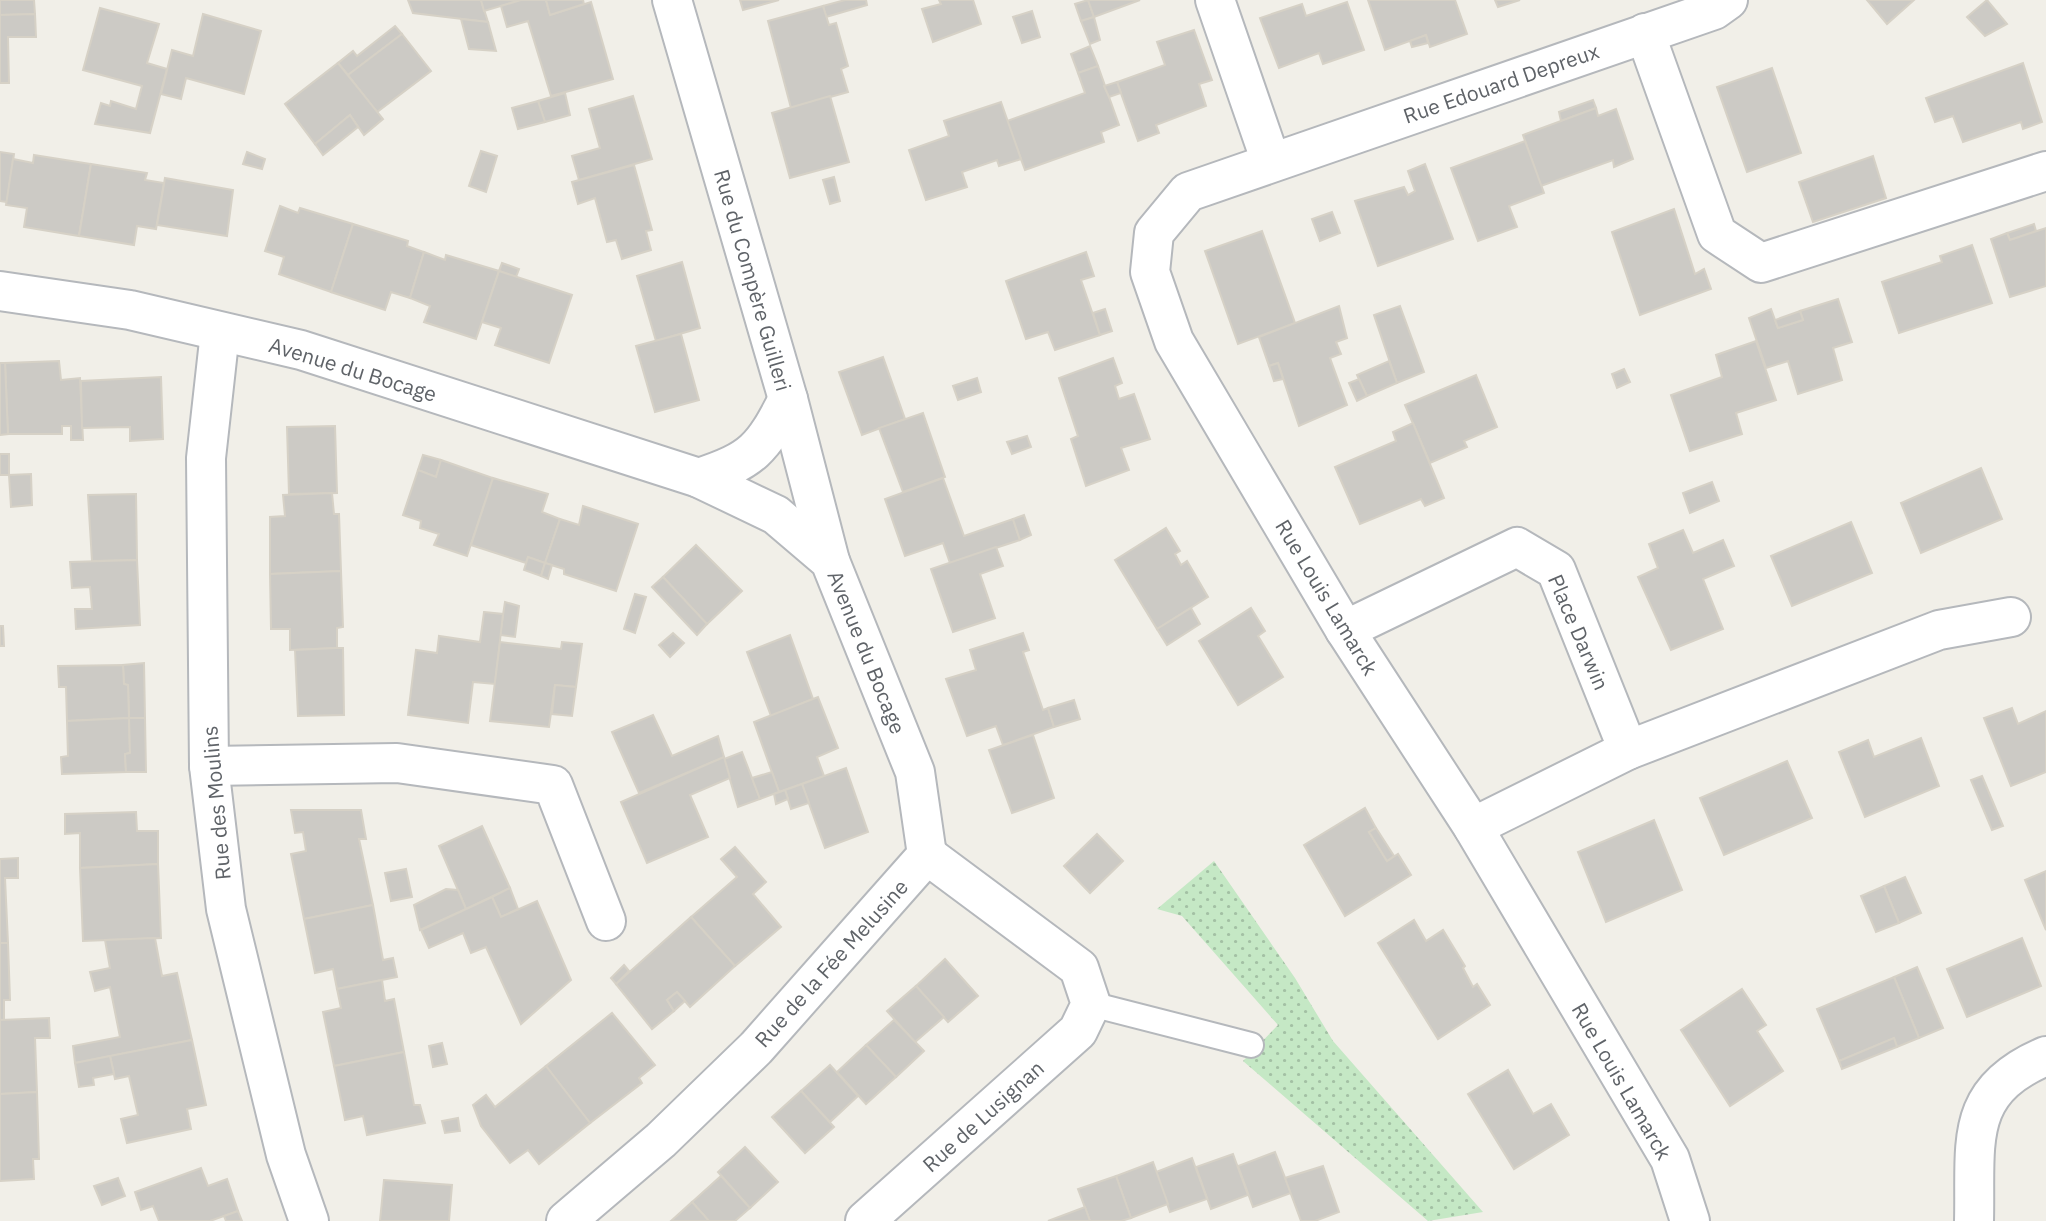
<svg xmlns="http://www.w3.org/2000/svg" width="2046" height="1221" viewBox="0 0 2046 1221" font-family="'IBM Plex Sans',sans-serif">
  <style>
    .grass { fill: url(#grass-dots) }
    .building { fill: #cccac5; stroke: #d6d1c6; stroke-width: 2 }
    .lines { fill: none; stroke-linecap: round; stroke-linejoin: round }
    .lane-casing { stroke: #b5b8bc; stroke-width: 28 }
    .street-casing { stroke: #b5b8bc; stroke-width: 42 }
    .lane { stroke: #fff; stroke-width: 24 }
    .street { stroke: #fff; stroke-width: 38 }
    .labels { text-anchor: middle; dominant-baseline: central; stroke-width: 5; stroke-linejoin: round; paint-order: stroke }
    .street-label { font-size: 21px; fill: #5f6368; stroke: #fff }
  </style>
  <defs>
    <pattern id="grass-dots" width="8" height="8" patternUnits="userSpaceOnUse" patternTransform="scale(1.75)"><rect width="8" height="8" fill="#c5e8c5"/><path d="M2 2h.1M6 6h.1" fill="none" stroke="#a3c0a4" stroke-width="1.8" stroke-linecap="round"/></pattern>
  </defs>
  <rect width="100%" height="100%" fill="#f1efe8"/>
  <polygon class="grass" points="1214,861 1295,978 1333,1041 1483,1212 1428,1221 1243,1061 1278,1025 1182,916 1157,909"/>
  <g class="building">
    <polygon points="0,0 34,0 35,14 0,15"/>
    <polygon points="408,0 481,0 488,22 413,13"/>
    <polygon points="481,0 521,0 484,11"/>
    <polygon points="521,0 546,0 550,15 591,2 613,79 551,96 528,21 507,27 501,6"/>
    <polygon points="546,0 583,0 584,4 550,15"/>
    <polygon points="740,0 779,0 743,10"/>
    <polygon points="845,0 866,0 867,5 826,17 823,6"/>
    <polygon points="939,0 973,0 981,24 933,42 922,9 941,4"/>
    <polygon points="1088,0 1094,17 1081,21 1075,4"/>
    <polygon points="1088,0 1140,0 1094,17"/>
    <polygon points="1368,0 1455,0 1467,34 1430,47 1426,35 1385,50"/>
    <polygon points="1495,0 1520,0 1498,7"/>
    <polygon points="1867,0 1914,0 1887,24"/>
    <polygon points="1987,0 2007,24 1985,36 1967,17"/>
    <polygon points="1347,2 1364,50 1323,64 1319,53 1279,68 1260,18 1302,4 1306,16"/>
    <polygon points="823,6 829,25 836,23 848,66 841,69 848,92 791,108 768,21"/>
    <polygon points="100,8 159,24 147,63 167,69 150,133 95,124 101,103 110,106 111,101 136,109 142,86 83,70"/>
    <polygon points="1032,11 1040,37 1022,43 1013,17"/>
    <polygon points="35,14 36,37 8,37 9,83 0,83 0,15"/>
    <polygon points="203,14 261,31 244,94 186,78 181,99 161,94 172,50 193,56"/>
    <polygon points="1094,17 1100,40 1090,44 1081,21"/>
    <polygon points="461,19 488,22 496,51 469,49"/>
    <polygon points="395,26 402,34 348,75 338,63 353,51 357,56"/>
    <polygon points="1194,30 1212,80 1199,84 1206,106 1156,125 1159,133 1138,141 1117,82 1165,65 1157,42"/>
    <polygon points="402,34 431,71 377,112 348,75"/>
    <polygon points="1426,35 1428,43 1412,47 1410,41"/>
    <polygon points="1090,46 1098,66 1078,73 1071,54"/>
    <polygon points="338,63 383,119 364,135 350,115 315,144 285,104"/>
    <polygon points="2023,63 2042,122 2023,129 2021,122 1963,142 1953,116 1935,122 1926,98"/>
    <polygon points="1098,66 1119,125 1101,132 1104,142 1025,170 1007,121 1085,93 1078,73"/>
    <polygon points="1772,68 1801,153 1747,172 1717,87"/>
    <polygon points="1117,82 1121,93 1109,97 1104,86"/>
    <polygon points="565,93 570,115 545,122 538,101"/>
    <polygon points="633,96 652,159 579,180 572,156 600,148 589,109"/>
    <polygon points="830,96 849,162 790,178 772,113"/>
    <polygon points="1593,100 1596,108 1561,121 1559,112"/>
    <polygon points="538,101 545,122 518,129 512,108"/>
    <polygon points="1001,102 1021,159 999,166 997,160 962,172 967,187 926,200 909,150 949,136 944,121"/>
    <polygon points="1596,108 1598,116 1616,109 1633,159 1614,167 1613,160 1541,186 1523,135"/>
    <polygon points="350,115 358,127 323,155 315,144"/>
    <polygon points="1525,141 1544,193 1509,206 1517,227 1478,241 1451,168"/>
    <polygon points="481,151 497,156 486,192 469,186"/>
    <polygon points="0,152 14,154 7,202 0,201"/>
    <polygon points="247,152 265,159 262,169 243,164"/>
    <polygon points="34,155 91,164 79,236 24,227 27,208 6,205 13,159 33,163"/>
    <polygon points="1873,156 1886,198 1813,222 1799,182"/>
    <polygon points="91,164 147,173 145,180 164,183 156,229 137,226 134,245 79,236"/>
    <polygon points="1425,164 1453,239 1378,266 1355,201 1404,187 1408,195 1415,191 1408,171"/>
    <polygon points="634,165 652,230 646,231 651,250 622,259 616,240 607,242 595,198 578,204 572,182"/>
    <polygon points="834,177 840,201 830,204 823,180"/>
    <polygon points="165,178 233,190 227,236 157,225"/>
    <polygon points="280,206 298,213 300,208 353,224 331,292 279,274 284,257 265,251"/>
    <polygon points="1674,209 1695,274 1704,269 1711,289 1640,315 1612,232"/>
    <polygon points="1332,212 1340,233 1320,241 1312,219"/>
    <polygon points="353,224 408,241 407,246 424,252 410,298 391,292 385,310 331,292"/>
    <polygon points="2034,224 2036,231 2010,240 2007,233"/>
    <polygon points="2046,228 2046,286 2010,297 1991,239 2007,233 2010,240"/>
    <polygon points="1262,231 1295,323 1238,344 1205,251"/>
    <polygon points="1972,245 1992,303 1899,333 1882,282 1942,262 1940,256"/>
    <polygon points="424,252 445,260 446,255 499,271 476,339 424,322 430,306 410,298"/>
    <polygon points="1086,252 1094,276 1081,280 1100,335 1055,350 1048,332 1026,339 1006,281"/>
    <polygon points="682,262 700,328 656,341 637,276"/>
    <polygon points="502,263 519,269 516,277 499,271"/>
    <polygon points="499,271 572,295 549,363 495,345 501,328 482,322"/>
    <polygon points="1838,299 1852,342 1833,348 1842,380 1798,394 1788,361 1766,368 1749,318 1771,309 1778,328 1803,320 1800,311"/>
    <polygon points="1339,306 1347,338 1336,342 1341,354 1330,358 1347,405 1299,426 1278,363 1269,366 1259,337"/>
    <polygon points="1400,306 1424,372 1397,383 1374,315"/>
    <polygon points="1105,309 1112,331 1100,335 1093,313"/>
    <polygon points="1800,311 1803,320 1778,328 1775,320"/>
    <polygon points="681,334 699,400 655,412 636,346"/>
    <polygon points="1756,341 1776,400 1736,413 1742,434 1690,451 1671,395 1722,377 1716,355"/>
    <polygon points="883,357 905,419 862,435 839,372"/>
    <polygon points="1113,358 1122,383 1115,386 1119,399 1134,394 1150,439 1121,448 1129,470 1086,486 1071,439 1078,436 1059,378"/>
    <polygon points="59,361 61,380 80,378 83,440 71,440 71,426 62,426 62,434 8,434 5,363"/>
    <polygon points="1389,361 1397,383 1367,396 1357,375"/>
    <polygon points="0,363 5,363 8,434 0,435"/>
    <polygon points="1278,363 1283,379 1274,381 1269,366"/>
    <polygon points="1624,369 1630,382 1617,388 1612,374"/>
    <polygon points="1476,375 1497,427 1464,441 1467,447 1430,463 1405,405"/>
    <polygon points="161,377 163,439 130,441 130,427 82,428 81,381"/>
    <polygon points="977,378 981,392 958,400 953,386"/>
    <polygon points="1359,379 1367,396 1357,401 1349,383"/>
    <polygon points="923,413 945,477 903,492 879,428"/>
    <polygon points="1413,423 1444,498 1425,506 1421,499 1360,524 1335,467 1396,441 1393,432"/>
    <polygon points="335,426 337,493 289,494 287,427"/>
    <polygon points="1027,436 1031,447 1012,454 1007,442"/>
    <rect x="0" y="454" width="9" height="21"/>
    <polygon points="423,455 441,460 436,477 418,470"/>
    <polygon points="441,460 493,478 467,556 434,545 439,534 420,528 421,521 403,515 418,470 436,477"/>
    <polygon points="1981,468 2002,519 1921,553 1901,503"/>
    <polygon points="31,474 32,505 11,507 9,475"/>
    <polygon points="493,478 548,494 542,512 560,519 545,563 528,557 526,563 471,545"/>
    <polygon points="943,478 964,536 1013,519 1020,540 950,563 943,543 905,556 885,499"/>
    <polygon points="1712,482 1719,501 1690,513 1683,493"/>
    <polygon points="332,493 334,514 339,514 341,571 270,574 270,517 285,516 283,495"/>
    <polygon points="136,494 137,560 92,561 88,495"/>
    <polygon points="583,506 638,524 616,591 564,574 564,569 545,563 560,519 579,525"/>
    <polygon points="1024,515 1031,535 1020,540 1013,519"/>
    <polygon points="1851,522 1872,573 1792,606 1771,556"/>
    <polygon points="1166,528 1180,551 1175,554 1181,565 1187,561 1208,597 1157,629 1115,560"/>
    <polygon points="1683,530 1693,553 1723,540 1734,566 1703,579 1723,629 1671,650 1638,577 1658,568 1649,544"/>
    <polygon points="696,545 742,591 707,624 663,577"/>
    <polygon points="996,547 1003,566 980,574 995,618 953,632 931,569"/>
    <polygon points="528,557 545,563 541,576 524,570"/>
    <polygon points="137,560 140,625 76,629 75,609 92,609 90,587 72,588 70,562"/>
    <polygon points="545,563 552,565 548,579 541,576"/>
    <polygon points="341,571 343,627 337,628 337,648 290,650 290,629 271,629 270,574"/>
    <polygon points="663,577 707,624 697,635 652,587"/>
    <polygon points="635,594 646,597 635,633 624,629"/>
    <polygon points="505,602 519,606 515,637 500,635"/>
    <polygon points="1191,608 1200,624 1167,645 1157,629"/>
    <polygon points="1251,608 1265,631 1258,636 1283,677 1238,705 1199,641"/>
    <polygon points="484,612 503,614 495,684 473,682 468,723 408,715 416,650 437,653 439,636 480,642"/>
    <polygon points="0,626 3,626 4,646 0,646"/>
    <polygon points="673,633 684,643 670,657 659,645"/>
    <polygon points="1023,633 1029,650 1023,652 1043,710 1048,708 1054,727 1003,745 996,726 967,736 946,679 976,670 970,650"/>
    <polygon points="790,635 813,699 771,716 747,652"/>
    <polygon points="500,642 561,649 562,642 582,644 576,687 555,685 549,727 490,721"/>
    <polygon points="337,648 343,648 344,715 298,716 295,650"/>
    <polygon points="144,663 145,718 129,718 128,685 124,684 123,665"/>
    <polygon points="123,665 124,684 128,685 129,718 67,721 66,687 59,687 58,666"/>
    <polygon points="555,685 576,687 572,716 552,714"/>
    <polygon points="818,697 838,748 817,757 824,776 779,792 754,722"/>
    <polygon points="1074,700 1080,719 1054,727 1048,708"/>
    <polygon points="2012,708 2018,724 2046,711 2046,772 2011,786 1984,718"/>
    <polygon points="653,715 672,756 718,736 724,757 639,793 612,732"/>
    <polygon points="129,718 130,753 125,754 126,772 62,774 61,757 68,756 67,721"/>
    <polygon points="129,718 145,718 146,772 126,772 125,754 130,753"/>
    <polygon points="1033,735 1054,798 1012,813 989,750"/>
    <polygon points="1921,738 1939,786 1865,817 1839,752 1868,740 1874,757"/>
    <polygon points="742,752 760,799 738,807 724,759"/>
    <polygon points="724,757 730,778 690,795 708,837 647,863 621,802"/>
    <polygon points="1787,761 1812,818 1724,855 1700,798"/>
    <polygon points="846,768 868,832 825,848 802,784"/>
    <polygon points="772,772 779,792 760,799 752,778"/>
    <polygon points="1982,776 2003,826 1992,830 1971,780"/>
    <polygon points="802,784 809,803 791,809 785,790"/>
    <polygon points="785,790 788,799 776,804 774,794"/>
    <polygon points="1365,808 1376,828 1369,832 1387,861 1398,854 1411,875 1345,916 1304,845"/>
    <polygon points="291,810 361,810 366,839 359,839 373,905 304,919 291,854 306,851 303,832 295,833"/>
    <polygon points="136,812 137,831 158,831 158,864 80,868 80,833 65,834 65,814"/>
    <polygon points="1654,820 1682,890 1606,922 1578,852"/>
    <polygon points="482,826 510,888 466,909 439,846"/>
    <polygon points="1376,828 1394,856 1387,861 1369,832"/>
    <polygon points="1097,834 1123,861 1090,893 1064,866"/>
    <polygon points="735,847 766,882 753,894 781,927 735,966 691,917 737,877 721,859"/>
    <polygon points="18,858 18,878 5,878 8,943 0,943 0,859"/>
    <polygon points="158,864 161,938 83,941 80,868"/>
    <polygon points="406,869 412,897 391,901 385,873"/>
    <polygon points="2046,871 2046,930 2025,880"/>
    <polygon points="1905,877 1921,913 1899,923 1884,886"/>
    <polygon points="1884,886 1899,923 1876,932 1861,896"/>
    <polygon points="510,888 518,909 501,917 492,897"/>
    <polygon points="446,889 458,890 466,909 420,930 414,905"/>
    <polygon points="492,897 501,917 537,901 571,980 521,1024 486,947 471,953 463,933 429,948 421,930"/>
    <polygon points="373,905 383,960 393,958 397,977 337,989 333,969 315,973 304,919"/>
    <polygon points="691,917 735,966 690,1007 677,992 667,1000 674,1011 652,1029 616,984"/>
    <polygon points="1414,920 1426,941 1443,930 1465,966 1463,968 1473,987 1477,984 1490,1005 1438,1039 1378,943"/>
    <polygon points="155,938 162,976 177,973 192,1040 75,1063 73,1046 120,1037 110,987 95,991 90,972 110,968 105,940"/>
    <polygon points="2022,938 2041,986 1967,1017 1947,969"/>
    <polygon points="0,943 8,943 10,1000 4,1000 4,1020 0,1020"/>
    <polygon points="945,959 978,996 948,1022 916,986"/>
    <polygon points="624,965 629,971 616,984 611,978"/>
    <polygon points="1917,967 1943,1028 1919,1038 1894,977"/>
    <polygon points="1894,977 1919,1038 1897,1047 1894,1038 1839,1061 1817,1009"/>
    <polygon points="382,980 385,1001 394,999 404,1052 334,1066 323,1012 341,1008 337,989"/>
    <polygon points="916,986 944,1017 915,1042 887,1011"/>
    <polygon points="1742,989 1766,1025 1757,1031 1783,1071 1730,1106 1681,1030"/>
    <polygon points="677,992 685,1001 674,1011 667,1000"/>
    <polygon points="612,1013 655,1065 639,1078 642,1083 590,1123 546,1066"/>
    <polygon points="49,1018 50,1038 35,1038 37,1092 0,1094 0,1020"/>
    <polygon points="894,1020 924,1051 896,1077 866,1045"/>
    <polygon points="1894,1038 1897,1047 1842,1069 1839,1061"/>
    <polygon points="192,1040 206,1105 187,1109 191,1129 127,1143 121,1119 138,1115 129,1076 115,1079 110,1056"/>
    <polygon points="442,1043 447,1064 433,1067 429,1046"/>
    <polygon points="866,1045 896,1077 866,1104 837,1072"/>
    <polygon points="404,1052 414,1105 420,1105 425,1123 367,1135 363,1116 345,1120 334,1066"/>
    <polygon points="110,1056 114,1074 93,1078 94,1085 79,1087 75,1063"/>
    <polygon points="830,1065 858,1096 830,1122 801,1091"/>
    <polygon points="546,1066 590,1123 539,1164 528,1150 510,1163 481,1126 473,1105 486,1095 495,1107"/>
    <polygon points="1508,1070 1533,1114 1551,1104 1569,1135 1514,1169 1468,1094"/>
    <polygon points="801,1091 834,1127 805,1153 772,1117"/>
    <polygon points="37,1092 39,1159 33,1159 34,1179 0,1181 0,1094"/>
    <polygon points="458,1118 460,1131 445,1133 442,1121"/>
    <polygon points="745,1147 778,1182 750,1208 718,1172"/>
    <polygon points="1275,1152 1291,1193 1253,1207 1238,1166"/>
    <polygon points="1233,1154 1248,1195 1211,1209 1196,1167"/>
    <polygon points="1192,1158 1207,1199 1170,1212 1156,1172"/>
    <polygon points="1153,1162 1168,1204 1131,1218 1116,1176"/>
    <polygon points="1323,1166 1339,1212 1315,1221 1301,1221 1285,1178"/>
    <polygon points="201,1168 208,1186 227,1179 238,1211 210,1221 159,1221 153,1206 141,1210 135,1192"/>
    <polygon points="721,1176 750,1208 735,1221 709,1221 692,1202"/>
    <polygon points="1116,1176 1131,1218 1121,1221 1090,1221 1078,1189"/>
    <polygon points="118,1178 125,1196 102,1205 94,1186"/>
    <polygon points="384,1180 452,1185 449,1221 380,1221"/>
    <polygon points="692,1202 709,1221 671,1221"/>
    <polygon points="1085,1207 1090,1221 1048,1221"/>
    <polygon points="238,1211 242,1221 226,1221 224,1216"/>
  </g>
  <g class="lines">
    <defs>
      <polyline id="lane" points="1091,1004 1251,1045"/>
      <g id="street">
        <polyline points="672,0 788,399 830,561"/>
        <polyline points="1215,0 1271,162"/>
        <polyline points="1645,33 1717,234 1761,263 2046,171"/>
        <polyline points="0,291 130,310 301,350 699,478"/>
        <polyline points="220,332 206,458 209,766 226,909 286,1155 309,1221"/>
        <path d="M788,399C762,450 753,460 699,478L776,515L830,561L915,772L927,855"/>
        <polyline points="1345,630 1517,547 1556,570 1628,750 1473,827"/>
        <polyline points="1628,750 1939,630 2011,617"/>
        <polyline points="209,766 397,763 553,785 606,921"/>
        <polyline points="566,1221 661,1140 756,1048 927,855 1079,968 1091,1004 1078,1031 865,1221"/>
        <polyline points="1690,1221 1670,1159 1473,827 1345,630 1174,341 1150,272 1154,233 1188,192 1714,10 1728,0"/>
        <path d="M1974,1221C1976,1143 1962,1091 2046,1056"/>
      </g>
    </defs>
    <use href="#lane" class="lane-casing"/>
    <use href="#street" class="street-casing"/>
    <use href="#lane" class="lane"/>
    <use href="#street" class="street"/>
  </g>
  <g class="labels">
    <g class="street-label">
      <text transform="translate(1501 83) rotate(-19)">Rue Edouard Depreux</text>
      <text transform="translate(753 280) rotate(74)">Rue du Compère Guilleri</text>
      <text transform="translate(353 369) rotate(17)">Avenue du Bocage</text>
      <text transform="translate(1327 597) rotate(59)">Rue Louis Lamarck</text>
      <text transform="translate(1579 632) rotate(67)">Place Darwin</text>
      <text transform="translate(867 652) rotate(68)">Avenue du Bocage</text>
      <text transform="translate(216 803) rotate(-95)">Rue des Moulins</text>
      <text transform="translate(831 963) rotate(-48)">Rue de la Fée Melusine</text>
      <text transform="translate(1622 1081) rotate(60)">Rue Louis Lamarck</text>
      <text transform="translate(983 1116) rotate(-42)">Rue de Lusignan</text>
    </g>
  </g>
</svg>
